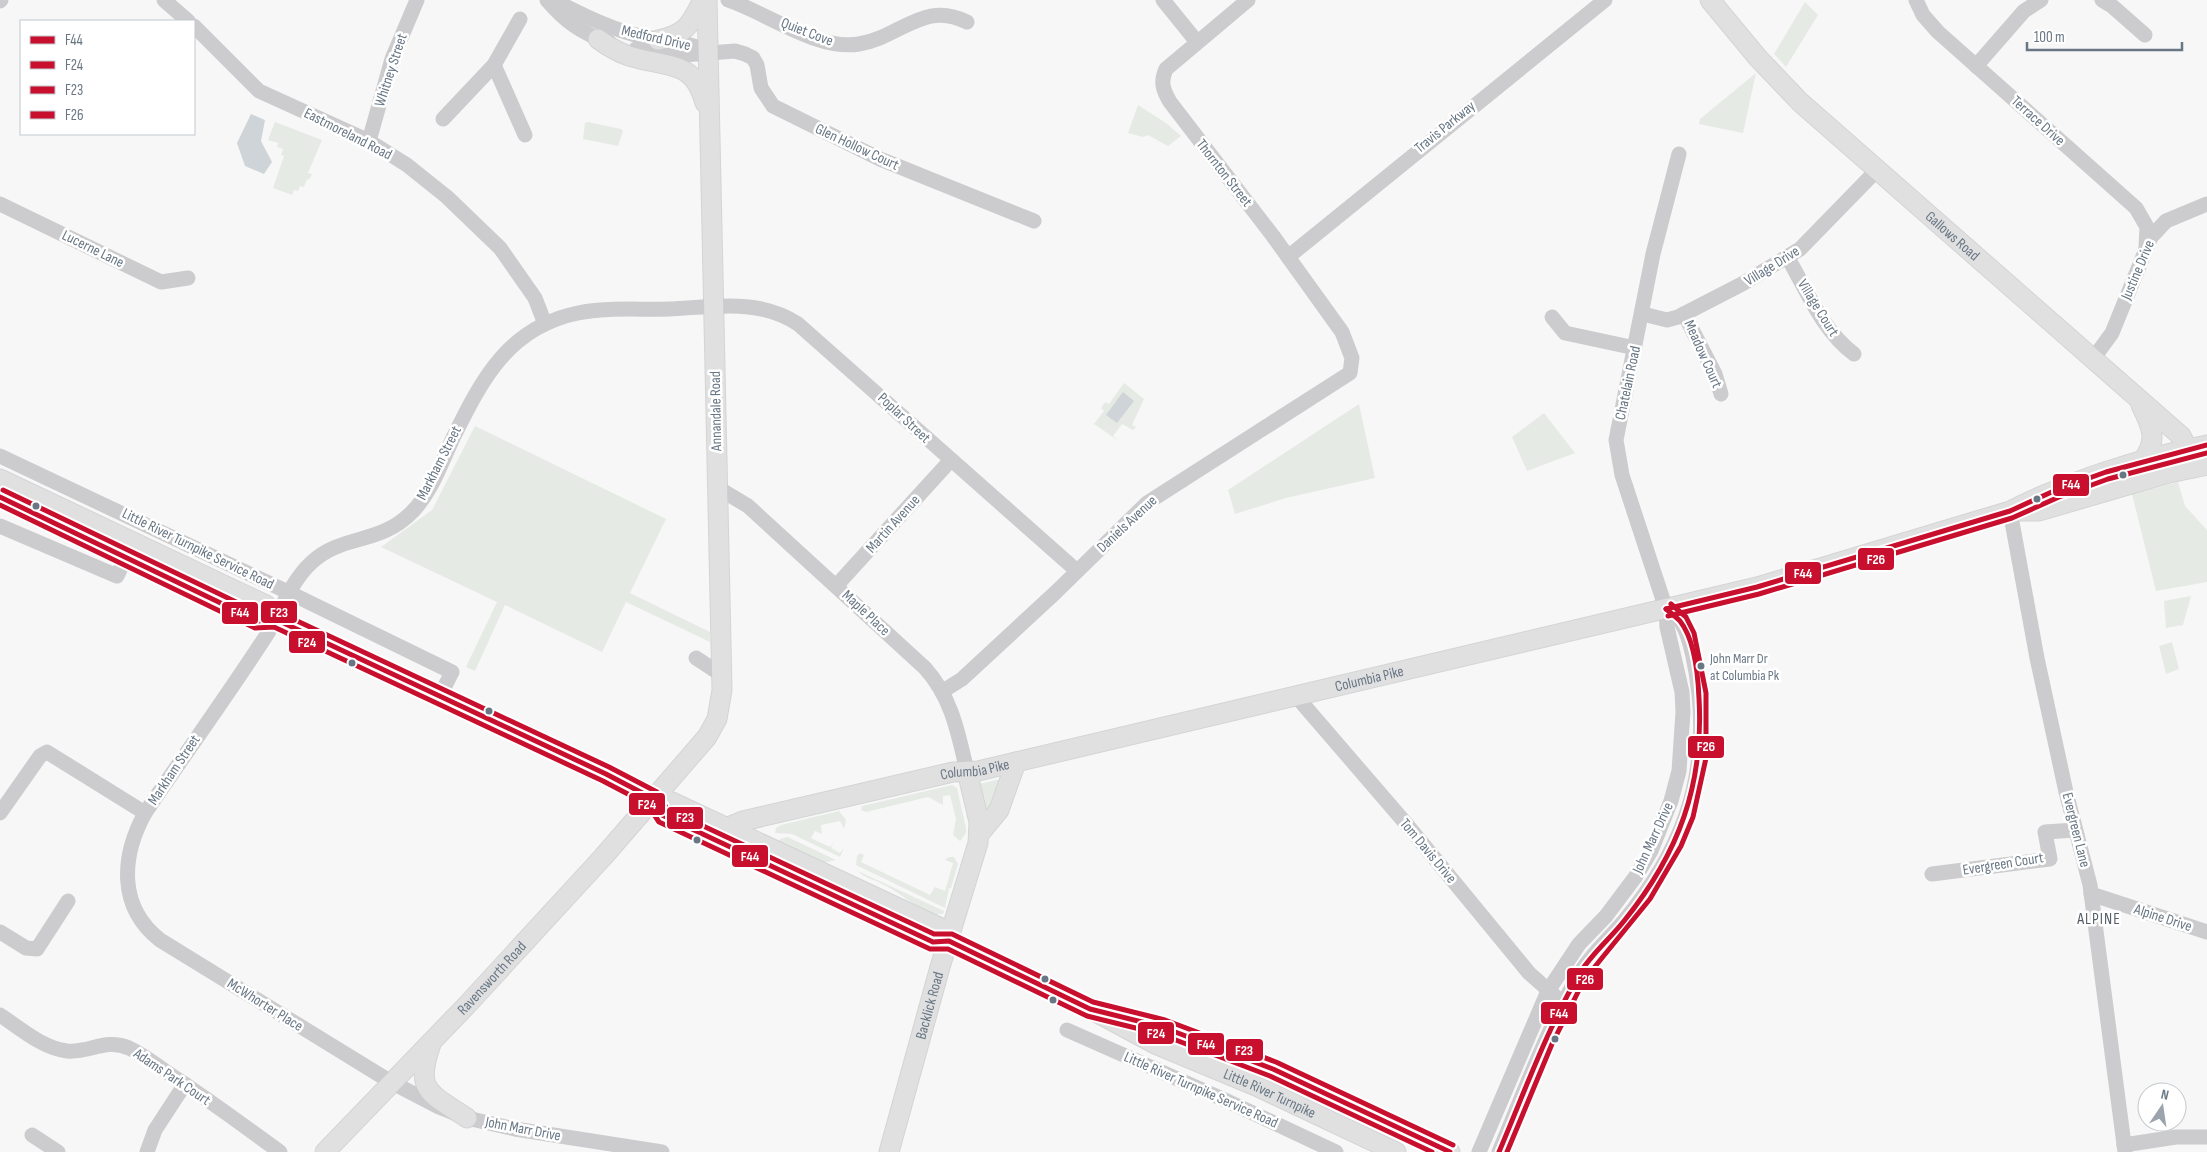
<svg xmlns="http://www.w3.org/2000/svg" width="2207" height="1152" viewBox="0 0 2207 1152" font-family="'Sofia Sans Condensed',sans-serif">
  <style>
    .green { fill: #e6eae5 }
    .water { fill: #ced4d8 }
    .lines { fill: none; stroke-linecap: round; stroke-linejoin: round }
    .major-casing { stroke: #d3d4d5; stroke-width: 21 }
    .minor { stroke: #ccccce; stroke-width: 15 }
    .major { stroke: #e0e0e1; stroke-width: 19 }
    .bus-1-casing { stroke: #fff; stroke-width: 9 }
    .bus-2-casing { stroke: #fff; stroke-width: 9 }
    .bus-3-casing { stroke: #fff; stroke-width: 9 }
    .bus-4-casing { stroke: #fff; stroke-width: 9 }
    .bus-1 { stroke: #c8102e; stroke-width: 5 }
    .bus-2 { stroke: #c8102e; stroke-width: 5 }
    .bus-3 { stroke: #c8102e; stroke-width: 5 }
    .bus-4 { stroke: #c8102e; stroke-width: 5 }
    .bus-dot { fill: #697785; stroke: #fff; stroke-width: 2 }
    .labels { text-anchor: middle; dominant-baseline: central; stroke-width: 5; stroke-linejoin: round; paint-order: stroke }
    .bus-label { font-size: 14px; fill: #697785; stroke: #fff; text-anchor: start }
    .street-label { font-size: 15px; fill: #697785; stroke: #fff }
    .neighbourhood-label { font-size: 16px; letter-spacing: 1px; fill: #56606a; stroke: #fff }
    .line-badge { stroke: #fff; stroke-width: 2 }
    .badge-label { font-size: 14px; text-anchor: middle; font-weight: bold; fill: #fff }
  </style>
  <rect width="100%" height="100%" fill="#f7f7f7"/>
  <g class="green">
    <polygon points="1805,2 1818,15 1786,67 1774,54"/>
    <polygon points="1756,73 1743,133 1699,124 1700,119"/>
    <polygon points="1138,105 1166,123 1181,136 1168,146 1148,135 1143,137 1128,133"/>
    <polygon points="275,122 322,140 308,173 312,174 309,180 307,179 304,187 300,186 298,191 294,190 292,195 273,188 284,156 281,155 283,149 277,147 278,143 268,140"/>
    <polygon points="588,122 621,129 623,131 618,146 583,139 585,123"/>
    <polygon points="1124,383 1144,399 1132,425 1136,427 1133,430 1122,424 1113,436 1120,442 1094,424 1104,411 1101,408 1105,402 1109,404"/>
    <polygon points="1359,404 1375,478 1286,498 1235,514 1228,490"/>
    <polygon points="1544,413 1575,453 1527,471 1512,437"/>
    <polygon points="475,426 666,519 630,593 710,632 710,642 626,602 602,652 505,605 475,671 466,667 497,602 381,547 432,510"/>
    <polygon points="2178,482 2185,506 2207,530 2207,582 2156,591 2132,494"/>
    <polygon points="2191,596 2183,625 2166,628 2164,601"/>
    <polygon points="2172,642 2179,669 2166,674 2159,646"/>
    <polygon points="1005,778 986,814 979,784"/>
    <polygon points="952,785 957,788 966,828 966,833 960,841 953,835 956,819 950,795 943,796 943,805 928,797 866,812 861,810 862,806"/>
    <polygon points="839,811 846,820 844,829 840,821 821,825 822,834 815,831 811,838 830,847 834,843 831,848 840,853 844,848 840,857 792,834 775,833 776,828 781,825"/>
    <polygon points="788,837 794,840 836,860 823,863 778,842 780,839"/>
    <polygon points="860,853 864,855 861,862 930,895 935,887 945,891 953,863 945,860 949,857 954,857 958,864 951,888 949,888 945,908 856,865 857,856"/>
    <path d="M858,871L944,911L943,914H938L936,917C917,908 899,892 882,884C875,880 865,878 858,871Z"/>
  </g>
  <g class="water">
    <polygon points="251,114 265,120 261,141 272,162 264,174 245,166 237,143"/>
    <polygon points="1123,392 1134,401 1117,423 1106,415"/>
  </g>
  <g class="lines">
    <defs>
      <g id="major">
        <path id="s1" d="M1710,0L1758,58L1800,102L2181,436L2188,449L2192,468"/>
        <path d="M598,39C610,48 625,56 640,59C674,67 695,64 705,103"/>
        <path d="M658,40C687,34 690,25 703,0"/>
        <path d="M2141,405C2152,427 2159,441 2141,462"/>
        <path id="s2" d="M0,479L266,605L275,619L296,630L596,769L652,798L672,802L939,927L949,941L1090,1009L1155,1044L1256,1086L1396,1152"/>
        <polyline points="0,497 258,621 275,619"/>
        <polyline points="2015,511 2039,511 2169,473 2207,465"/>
        <polyline points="652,798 662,815 933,942 949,941"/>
        <path id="s3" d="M726,828L743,821L953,772L978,771L1757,587L2010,511C2069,481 2141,458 2207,445"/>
        <polyline points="980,833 999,810 1016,762"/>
        <path d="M1121,1016C1236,1047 1343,1100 1450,1152"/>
        <path d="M431,1044C414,1092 430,1093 467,1118"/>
        <path id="s4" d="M325,1152L466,1006L603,857L707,737L717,719L722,690L707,0"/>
        <path id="s5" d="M889,1152L940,967L978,843L979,822L967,771"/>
      </g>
    </defs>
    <use href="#major" class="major-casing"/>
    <g class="minor">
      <polyline points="164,0 188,21"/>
      <path d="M547,0C565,21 582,34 609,42"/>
      <path d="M553,0C579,13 604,26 632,34C657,41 683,40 707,51"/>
      <path d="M728,0C767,13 817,51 859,44C901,37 924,0 967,22"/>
      <polyline points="1163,0 1197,42"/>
      <polyline points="1916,0 1923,15 1938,32 2136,208 2147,227 2146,247"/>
      <polyline points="2102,0 2112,6 2145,35"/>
      <polyline points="0,1 1,0"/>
      <polyline points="194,26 259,91 369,141 407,165 447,197 500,248 535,298 545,324"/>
      <polyline points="636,49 684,55 735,51 745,54 753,58 757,65 761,88 773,106 880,159 1034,221"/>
      <polyline points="494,65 525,135"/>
      <polyline points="1976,66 2024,11 2041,0"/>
      <polyline points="443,119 494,65 520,19"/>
      <polyline points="369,141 392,59 417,0"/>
      <polyline points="0,204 161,282 188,278"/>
      <polyline points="1288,257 1605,0"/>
      <path d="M1788,258C1807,291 1822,330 1854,354"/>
      <polyline points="1643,314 1667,320 1678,317 1742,284 1800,249 1877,170"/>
      <polyline points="1684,314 1715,374 1721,394"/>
      <polyline points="1552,317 1565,333 1635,348"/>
      <polyline points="2093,359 2112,333 2151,237 2166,221 2207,204"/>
      <polyline points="0,456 290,593 452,672 440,696"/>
      <path d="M718,488L748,506L925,668C952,698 958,733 967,771"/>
      <polyline points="2010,511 2037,658 2066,792 2090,885 2125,1152"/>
      <polyline points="0,526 117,576 126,557"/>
      <polyline points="836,586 950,461"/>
      <polyline points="696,658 722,675"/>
      <path d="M943,691L962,679L1056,592L1147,503L1350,373L1352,358L1342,332L1273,236L1170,102C1163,90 1160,82 1166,69L1248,0"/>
      <polyline points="1296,696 1408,826 1529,973 1555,996"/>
      <polyline points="0,813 40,756 47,752 145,813"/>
      <polyline points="1932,874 2050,859 2045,832 2075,830"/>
      <polyline points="2091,894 2207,932"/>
      <polyline points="0,932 26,948 37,949 68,901"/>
      <path d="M0,1015C20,1028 42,1048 67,1051C90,1053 105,1038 129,1048C144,1055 158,1066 171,1075C208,1099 244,1126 280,1152"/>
      <polyline points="1067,1030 1225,1100 1336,1152"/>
      <polyline points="32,1135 58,1152"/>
      <polyline points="2124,1145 2176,1137 2207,1137"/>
      <polyline points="147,1152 155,1130 185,1084"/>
      <path d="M662,1152L515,1129L467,1118L439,1107L391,1082L160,940C118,907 121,857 145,813C185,754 227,696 266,636C281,612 290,582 312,562C342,534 380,545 412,512C432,492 442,461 454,436C482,379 509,327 578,313C607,307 639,310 669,309C713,307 759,298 798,324L1077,571"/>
      <polyline points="1479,1152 1548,991 1579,944 1606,916 1636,876 1651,851 1671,801 1679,771 1683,712 1682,692 1667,627 1666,609 1622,475 1616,440 1653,254 1679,154"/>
      <path d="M1499,1152C1524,1093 1546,1032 1578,976C1590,955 1609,939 1624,921C1680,853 1708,783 1699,694C1697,676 1691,635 1680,621C1676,617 1670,613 1666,609"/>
    </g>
    <use href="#major" class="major"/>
    <defs>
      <g id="bus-1">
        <polyline points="0,497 258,621 275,619 606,774 652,798 662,815 933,942 949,941 1090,1009 1162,1027 1273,1069 1450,1152"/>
        <polyline points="1666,609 1757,587 2010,511 2056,490 2106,472 2207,445"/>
        <path d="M1499,1152C1524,1093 1546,1032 1578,976C1590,955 1609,940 1624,921C1679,853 1704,785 1699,698C1698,675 1695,640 1680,621C1676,617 1671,613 1666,609"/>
      </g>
      <polyline id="bus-2" points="0,505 255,628 274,627 603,781 647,804 659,822 930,949 948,949 1087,1016 1160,1034 1270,1076 1432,1152"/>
      <polyline id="bus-3" points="3,490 259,613 278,612 609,767 657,792 667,809 934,934 952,934 1093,1002 1165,1020 1276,1062 1453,1145"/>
      <g id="bus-4">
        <polyline points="1668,616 1759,594 2012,518 2059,497 2108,479 2207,453"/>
        <polyline points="1507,1152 1552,1044 1584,980 1650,899 1681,846 1693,817 1706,758 1706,693 1694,633 1686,617 1671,604"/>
      </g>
    </defs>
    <use href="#bus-1" class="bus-1-casing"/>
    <use href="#bus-2" class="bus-2-casing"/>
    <use href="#bus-3" class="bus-3-casing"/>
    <use href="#bus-4" class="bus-4-casing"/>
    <use href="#bus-1" class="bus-1"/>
    <use href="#bus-2" class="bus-2"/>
    <use href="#bus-3" class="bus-3"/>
    <use href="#bus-4" class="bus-4"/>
  </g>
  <g class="bus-dot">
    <circle cx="2123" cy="475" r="4.5"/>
    <circle cx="2037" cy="499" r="4.5"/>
    <circle cx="36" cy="506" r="4.5"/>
    <circle cx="352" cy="663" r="4.5"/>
    <circle cx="1701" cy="666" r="4.5"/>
    <circle cx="489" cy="711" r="4.5"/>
    <circle cx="697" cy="840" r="4.5"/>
    <circle cx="1045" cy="979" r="4.5"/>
    <circle cx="1053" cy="1000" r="4.5"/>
    <circle cx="1555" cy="1039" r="4.5"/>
  </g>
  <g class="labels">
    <g class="bus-label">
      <text x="1710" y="658">John Marr Dr<tspan x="1710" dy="17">at Columbia Pk</tspan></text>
    </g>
    <g class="street-label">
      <text transform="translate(807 32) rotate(21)">Quiet Cove</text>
      <text transform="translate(656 38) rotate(13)">Medford Drive</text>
      <text transform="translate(391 70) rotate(-72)">Whitney Street</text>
      <text transform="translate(2038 121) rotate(42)">Terrace Drive</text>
      <text transform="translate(1445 127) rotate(-39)">Travis Parkway</text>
      <text transform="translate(348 134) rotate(27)">Eastmoreland Road</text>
      <text transform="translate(857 147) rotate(25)">Glen Hollow Court</text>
      <text transform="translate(1224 173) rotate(52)">Thornton Street</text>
      <text stroke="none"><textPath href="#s1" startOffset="339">Gallows Road</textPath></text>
      <text transform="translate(93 249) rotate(26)">Lucerne Lane</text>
      <text transform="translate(1772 266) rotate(-32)">Village Drive</text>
      <text transform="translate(2138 270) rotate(-67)">Justine Drive</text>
      <text transform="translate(1818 308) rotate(58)">Village Court</text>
      <text transform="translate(1703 354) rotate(66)">Meadow Court</text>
      <text transform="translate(1628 383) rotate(-78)">Chatelain Road</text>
      <text transform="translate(716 411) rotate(-91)">Annandale Road</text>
      <text transform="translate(904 418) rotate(43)">Poplar Street</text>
      <text transform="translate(439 463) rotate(-63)">Markham Street</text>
      <text transform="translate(893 524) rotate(-48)">Martin Avenue</text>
      <text transform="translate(1127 524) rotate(-43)">Daniels Avenue</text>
      <text transform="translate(198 549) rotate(26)">Little River Turnpike Service Road</text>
      <text transform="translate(866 613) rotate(43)">Maple Place</text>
      <text stroke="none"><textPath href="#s3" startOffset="661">Columbia Pike</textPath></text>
      <text stroke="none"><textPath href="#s3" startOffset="256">Columbia Pike</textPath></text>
      <text transform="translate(174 770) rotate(-56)">Markham Street</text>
      <text transform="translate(2076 830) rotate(76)">Evergreen Lane</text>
      <text transform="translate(1653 838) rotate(-65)">John Marr Drive</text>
      <text transform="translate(1428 851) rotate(50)">Tom Davis Drive</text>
      <text transform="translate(2003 864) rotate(-9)">Evergreen Court</text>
      <text transform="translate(2163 918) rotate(18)">Alpine Drive</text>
      <text stroke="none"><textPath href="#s4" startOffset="241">Ravensworth Road</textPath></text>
      <text transform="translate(265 1005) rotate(32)">McWhorter Place</text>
      <text stroke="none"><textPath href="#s5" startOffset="152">Backlick Road</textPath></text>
      <text transform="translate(172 1077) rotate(34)">Adams Park Court</text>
      <text transform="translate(1201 1090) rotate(24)">Little River Turnpike Service Road</text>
      <text stroke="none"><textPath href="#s2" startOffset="1416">Little River Turnpike</textPath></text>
      <text transform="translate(523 1129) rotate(11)">John Marr Drive</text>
    </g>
    <g class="neighbourhood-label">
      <text x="2099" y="919">ALPINE</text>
    </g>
  </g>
  <g class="line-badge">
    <rect x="2052" y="473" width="38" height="24" rx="5" fill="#c8102e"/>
    <rect x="1857" y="547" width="38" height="24" rx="5" fill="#c8102e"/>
    <rect x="1784" y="561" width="38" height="24" rx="5" fill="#c8102e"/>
    <rect x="260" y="600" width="38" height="24" rx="5" fill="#c8102e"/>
    <rect x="221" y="601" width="38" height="24" rx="5" fill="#c8102e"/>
    <rect x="288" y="630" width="38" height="24" rx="5" fill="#c8102e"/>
    <rect x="1687" y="735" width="38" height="24" rx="5" fill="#c8102e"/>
    <rect x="628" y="792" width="38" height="24" rx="5" fill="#c8102e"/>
    <rect x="666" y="806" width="38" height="24" rx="5" fill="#c8102e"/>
    <rect x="731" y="844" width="38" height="24" rx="5" fill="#c8102e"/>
    <rect x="1566" y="967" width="38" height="24" rx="5" fill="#c8102e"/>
    <rect x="1540" y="1001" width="38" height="24" rx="5" fill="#c8102e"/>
    <rect x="1137" y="1021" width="38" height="24" rx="5" fill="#c8102e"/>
    <rect x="1187" y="1032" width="38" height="24" rx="5" fill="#c8102e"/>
    <rect x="1225" y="1038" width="39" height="24" rx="5" fill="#c8102e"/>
  </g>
  <g class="badge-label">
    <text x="2071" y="489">F44</text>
    <text x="1876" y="564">F26</text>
    <text x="1803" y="578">F44</text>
    <text x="279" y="617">F23</text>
    <text x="240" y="617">F44</text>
    <text x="307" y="647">F24</text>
    <text x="1706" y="751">F26</text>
    <text x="647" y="809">F24</text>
    <text x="685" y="822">F23</text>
    <text x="750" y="861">F44</text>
    <text x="1585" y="984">F26</text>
    <text x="1559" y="1018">F44</text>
    <text x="1156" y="1038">F24</text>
    <text x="1206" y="1049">F44</text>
    <text x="1244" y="1055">F23</text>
  </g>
  <rect x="20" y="20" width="175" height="115" fill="#ffffff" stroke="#c3c9ce"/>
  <rect x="30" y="36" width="25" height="8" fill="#c8102e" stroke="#c3c9ce"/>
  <text x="65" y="45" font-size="15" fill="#697785">F44</text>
  <rect x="30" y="61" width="25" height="8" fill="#c8102e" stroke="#c3c9ce"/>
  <text x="65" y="70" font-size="15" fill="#697785">F24</text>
  <rect x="30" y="86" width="25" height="8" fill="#c8102e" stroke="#c3c9ce"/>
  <text x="65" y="95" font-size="15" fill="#697785">F23</text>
  <rect x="30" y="111" width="25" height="8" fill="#c8102e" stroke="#c3c9ce"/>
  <text x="65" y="120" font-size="15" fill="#697785">F26</text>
  <g transform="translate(2162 1107) rotate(13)"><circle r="24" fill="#ffffff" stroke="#c3c9ce"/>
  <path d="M0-4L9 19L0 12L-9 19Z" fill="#9ba4ad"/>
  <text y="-8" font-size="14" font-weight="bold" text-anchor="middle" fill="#697785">N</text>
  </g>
  <path d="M2027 42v8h155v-8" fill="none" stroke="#697785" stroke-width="2.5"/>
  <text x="2034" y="42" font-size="15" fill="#697785" stroke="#ffffff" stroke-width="4" paint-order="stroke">100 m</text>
</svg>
